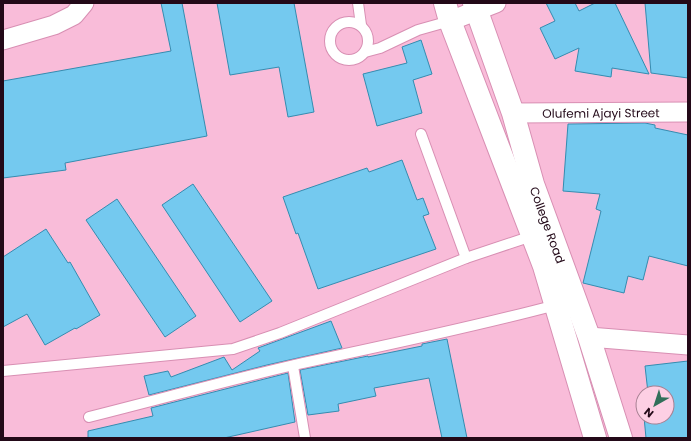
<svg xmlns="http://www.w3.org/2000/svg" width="691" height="441" viewBox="0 0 691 441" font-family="Poppins,sans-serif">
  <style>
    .building { fill: #74c9ef; stroke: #348cb0 }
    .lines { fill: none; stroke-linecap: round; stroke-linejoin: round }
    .service-casing { stroke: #d88fb3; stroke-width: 12 }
    .minor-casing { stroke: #d88fb3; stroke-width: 21 }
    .secondary-casing { stroke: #d88fb3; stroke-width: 24 }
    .service { stroke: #fff; stroke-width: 10 }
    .minor { stroke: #fff; stroke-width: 19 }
    .secondary { stroke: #fff; stroke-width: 22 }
    .labels { text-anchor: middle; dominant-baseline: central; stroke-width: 3.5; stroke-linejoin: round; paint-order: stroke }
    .street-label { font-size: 12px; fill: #230918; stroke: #fdcfe4 }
  </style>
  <rect width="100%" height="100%" fill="#f9bcd9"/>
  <g class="building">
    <polygon points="161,3 182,3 207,136 65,163 66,170 3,178 3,81 171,51"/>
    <polygon points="217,3 294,3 314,112 288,117 279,67 230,75"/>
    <polygon points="546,3 575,3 579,11 595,3 615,3 649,74 612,68 611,77 575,71 579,48 555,59 540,28 555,21"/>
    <polygon points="645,3 688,3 688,78 651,73"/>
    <polygon points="421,40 432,74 413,80 422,113 377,126 363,74 407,63 402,47"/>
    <polygon points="645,123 655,125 655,128 688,135 688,266 649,256 643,280 628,276 624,293 583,283 601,211 596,209 600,194 563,191 568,124"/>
    <polygon points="402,160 417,200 423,198 429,214 423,216 436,249 318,289 298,233 296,234 283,197 367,168 369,172"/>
    <polygon points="193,184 272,301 240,322 162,205"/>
    <polygon points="117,199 196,316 165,337 86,220"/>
    <polygon points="46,229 68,263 70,262 100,315 76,329 75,328 45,345 27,314 3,327 3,257"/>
    <polygon points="331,321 342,348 267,365 149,395 144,376 168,371 171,377 224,357 232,370 260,351 258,348"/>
    <polygon points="447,339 467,438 442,438 429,378 374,388 376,396 338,404 339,411 308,415 300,370 368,356 368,357 422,346 422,344"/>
    <polygon points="688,361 688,438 646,438 644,417 667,417 667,393 648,393 645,366"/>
    <polygon points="288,373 295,422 224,438 88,438 88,431 153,416 151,408"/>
  </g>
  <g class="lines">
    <defs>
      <g id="service">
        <polyline points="358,3 361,25"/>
        <circle cx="349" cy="41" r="19"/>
        <polyline points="365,52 380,48 418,30 450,21"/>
        <polyline points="421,134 466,258"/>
        <polyline points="293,366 305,438"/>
        <polyline points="3,371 233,349 280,333 466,258 532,236"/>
        <path d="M89,417C157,400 225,381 294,365C382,346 470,328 556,305"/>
      </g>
      <g id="minor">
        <polyline points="450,21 496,3"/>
        <polyline points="3,40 54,25 74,15 84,3"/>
        <path id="s1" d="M513,113L688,112"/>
        <polyline points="589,337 688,345"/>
      </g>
      <g id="secondary">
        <polyline points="445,3 450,21 544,266 595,438"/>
        <path id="s2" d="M474,3L513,113L533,184L589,337L621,438"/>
      </g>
    </defs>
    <use href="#service" class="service-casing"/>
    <use href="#minor" class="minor-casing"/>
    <use href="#secondary" class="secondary-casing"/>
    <use href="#service" class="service"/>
    <use href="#minor" class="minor"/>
    <use href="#secondary" class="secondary"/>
  </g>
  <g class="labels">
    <g class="street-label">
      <text stroke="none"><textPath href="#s1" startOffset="88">Olufemi Ajayi Street</textPath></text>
      <text stroke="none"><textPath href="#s2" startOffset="234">College Road</textPath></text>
    </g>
  </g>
  <rect width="691" height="441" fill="none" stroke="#230918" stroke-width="8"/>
  <g transform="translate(655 405) rotate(219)"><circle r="19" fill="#fdcfe4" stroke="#a68092"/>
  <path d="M0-3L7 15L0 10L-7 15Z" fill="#326f5a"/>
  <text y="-6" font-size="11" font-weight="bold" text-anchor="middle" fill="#230918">N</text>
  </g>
</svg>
